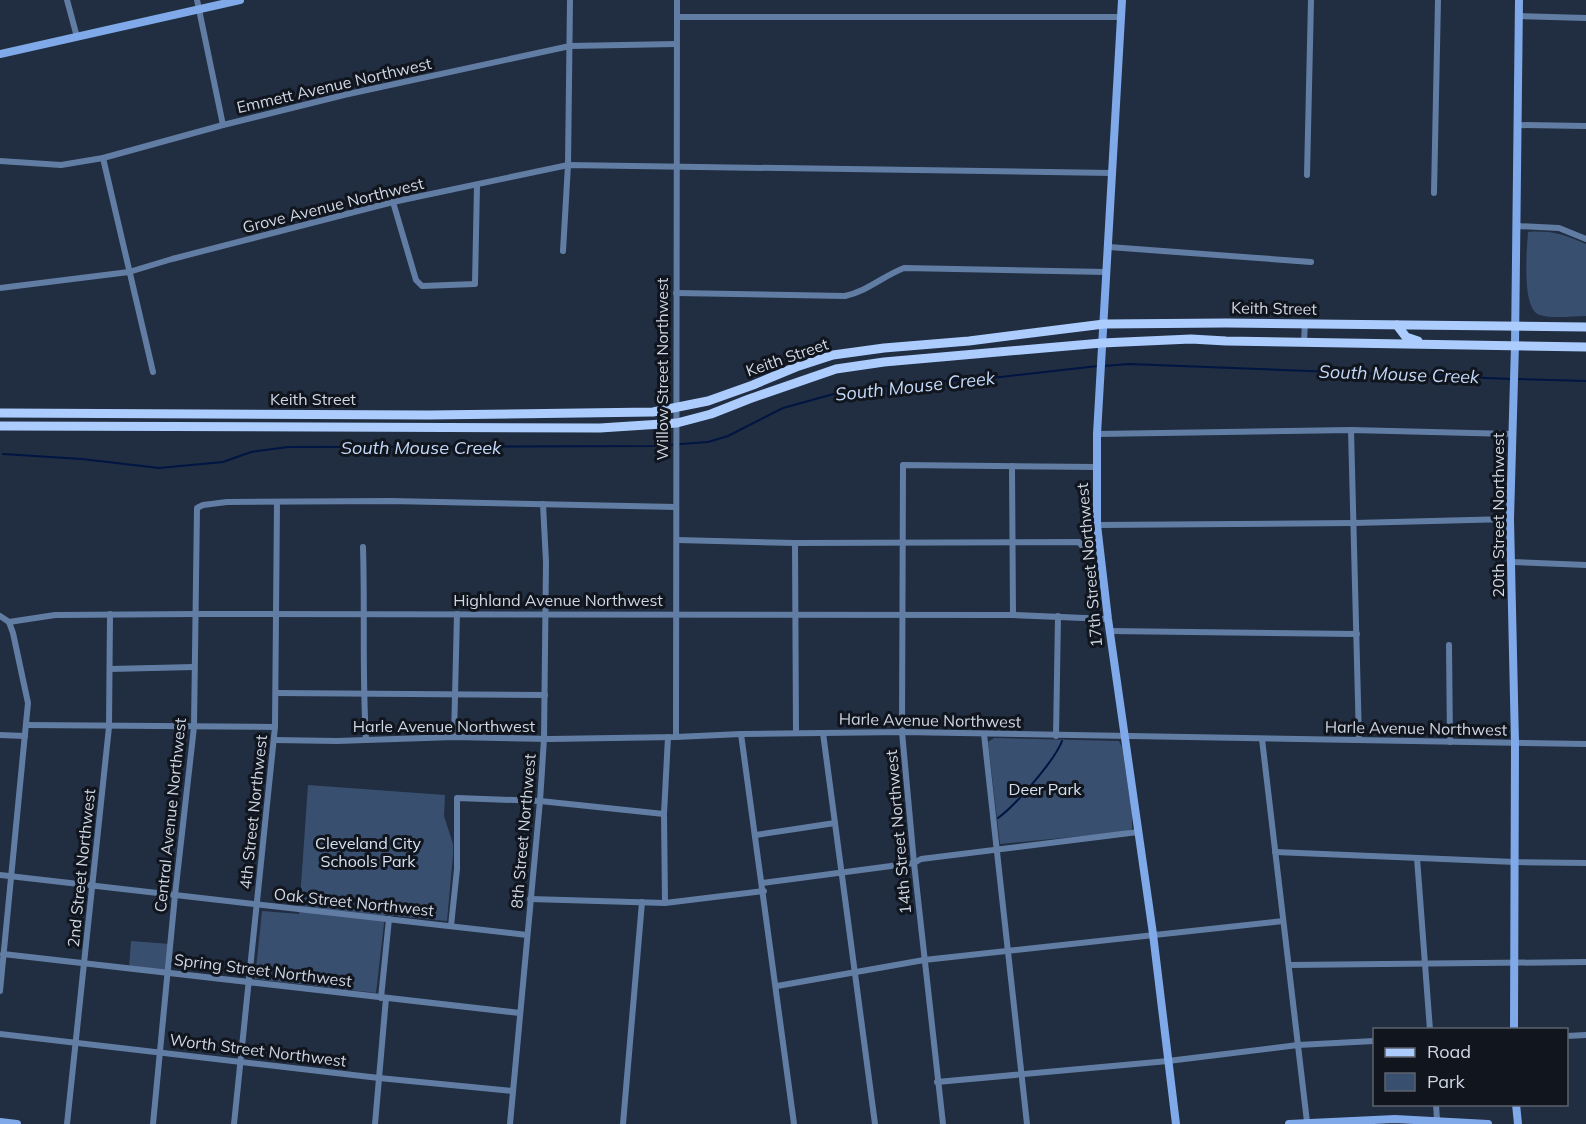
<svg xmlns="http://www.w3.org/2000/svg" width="1586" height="1124" viewBox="0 0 1586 1124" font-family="Mulish,sans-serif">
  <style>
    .green { fill: #394f70 }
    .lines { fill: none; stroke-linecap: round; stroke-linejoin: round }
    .stream { stroke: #001542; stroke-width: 2 }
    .street { stroke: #627da4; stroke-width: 6 }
    .secondary { stroke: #7fa9e9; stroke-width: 8 }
    .primary { stroke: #abccfd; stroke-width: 9 }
    .labels { text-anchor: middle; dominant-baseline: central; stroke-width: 6; stroke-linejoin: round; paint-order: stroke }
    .street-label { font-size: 16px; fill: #ced7e3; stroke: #10151e }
    .park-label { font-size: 16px; fill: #d6e1f1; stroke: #10151e }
    .water-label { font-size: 18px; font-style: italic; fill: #c4d9f9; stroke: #10151e }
  </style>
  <rect width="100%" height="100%" fill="#212d40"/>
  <g class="green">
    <path d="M1528,232C1552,230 1565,235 1586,244V316C1572,316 1553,319 1540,315C1521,310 1527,248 1528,232Z"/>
    <polygon points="994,738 1119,741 1122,747 1132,814 1132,829 1124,832 1000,844 988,742"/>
    <polygon points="308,785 445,795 444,816 453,844 453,855 447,921 385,915 376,993 255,979 262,911 299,914"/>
    <polygon points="131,941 170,944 168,972 129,968"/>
  </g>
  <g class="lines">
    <g class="stream">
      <polyline points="1104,366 1129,364 1512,379"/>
      <polyline points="1518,379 1586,381"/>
      <polyline points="3,454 82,459 159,468 223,462 251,452 288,447 654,446 708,442 728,436 783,408 841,392 912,383 983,379 1098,366"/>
      <path d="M998,818C1015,806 1055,760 1062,741"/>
    </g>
    <g class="street">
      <polyline points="67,0 77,37"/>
      <polyline points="197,0 223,125"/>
      <polyline points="1518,16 1586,18"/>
      <polyline points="677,17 1121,17"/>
      <polyline points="1517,125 1586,126"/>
      <polyline points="103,158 153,372"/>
      <polyline points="0,161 61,165 103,158 223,125 344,95 570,46 676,44"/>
      <polyline points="1307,175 1311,0"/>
      <polyline points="1434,193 1438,0"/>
      <polyline points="393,202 416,280 422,286 475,284 477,185"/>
      <polyline points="1517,226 1559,228 1586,239"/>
      <polyline points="1109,247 1311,262"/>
      <polyline points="563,251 568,165 570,0"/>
      <polyline points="0,288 129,272 172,259 393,202 568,165 1112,173"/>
      <path d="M676,293L845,296C868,291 883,276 904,268L1106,272"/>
      <polyline points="1304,342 1305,323"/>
      <polyline points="1351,430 1359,740"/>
      <polyline points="1097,434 1351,430 1512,434"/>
      <polyline points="1012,466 1013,615"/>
      <polyline points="1097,525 1354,523 1510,519"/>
      <polyline points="677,540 795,543 1079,542 1082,546"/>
      <polyline points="795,543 796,733"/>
      <path d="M363,547C365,611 362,675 366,739"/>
      <polyline points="1511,562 1586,565"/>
      <polyline points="0,616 9,622 13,633 28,703 0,991"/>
      <polyline points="9,622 55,615 196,614 1013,615 1108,619"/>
      <polyline points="1109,631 1357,634"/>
      <polyline points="1449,645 1450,742"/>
      <polyline points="110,669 194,667"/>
      <polyline points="276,693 545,695"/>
      <polyline points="26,725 275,727"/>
      <polyline points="823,733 875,1124"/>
      <polyline points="741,734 794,1124"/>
      <polyline points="984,734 1027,1124"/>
      <polyline points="0,735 25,736"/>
      <polyline points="1056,736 1058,616"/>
      <polyline points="454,737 457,614"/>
      <polyline points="676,737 677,0"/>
      <polyline points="1262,739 1307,1122"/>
      <polyline points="274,740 337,741 454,737 550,739 676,737 741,734 902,732 1586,744"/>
      <polyline points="756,835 835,823"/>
      <polyline points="1275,852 1515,862 1586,863"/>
      <polyline points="1417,858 1430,1030"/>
      <polyline points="0,875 527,935"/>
      <polyline points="762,883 914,863 921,859 1138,832"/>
      <polyline points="530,899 665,903 764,891"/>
      <polyline points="665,903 664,814 668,737"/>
      <polyline points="451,926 457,869 457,798 540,801 664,814"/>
      <polyline points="3,954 520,1013"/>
      <polyline points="1289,965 1586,962"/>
      <polyline points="777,986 924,960 1283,921"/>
      <polyline points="381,998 389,919"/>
      <polyline points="0,1034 379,1078 513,1091"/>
      <polyline points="1566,1036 1586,1035"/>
      <polyline points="937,1082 1168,1061 1298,1045 1374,1041"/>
      <polyline points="1436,1104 1437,1120"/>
      <polyline points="67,1124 109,727 110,614"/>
      <polyline points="153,1124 175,895 194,727 197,508 203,505 227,502 391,501 676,507"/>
      <polyline points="234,1124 275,727 277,502"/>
      <polyline points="375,1124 386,998"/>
      <polyline points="510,1124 540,801 544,739 546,562 543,504"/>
      <polyline points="623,1124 642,902"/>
      <polyline points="943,1124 914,863 902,732 903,465 1096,467"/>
    </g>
    <g class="secondary">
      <polyline points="1122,0 1097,434 1097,525 1108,619 1153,934 1176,1124"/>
      <polyline points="0,54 240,0"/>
      <polyline points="1514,1030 1515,743 1510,519 1515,345 1519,0"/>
      <polyline points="1516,1104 1518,1124"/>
      <polyline points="0,1122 17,1124"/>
      <polyline points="1289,1124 1395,1119 1488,1124"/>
    </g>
    <g class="primary">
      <polyline points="1397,325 1406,337 1418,341"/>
      <polyline points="0,413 429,415 653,412 708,401 753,385 796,367 833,355 884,348 969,341 1104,324 1226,323 1586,327"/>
      <polyline points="0,426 600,428 677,423 711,414 749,399 836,369 884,362 1102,343 1191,339 1226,341 1586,347"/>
    </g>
  </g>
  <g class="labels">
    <g class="street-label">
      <text transform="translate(334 85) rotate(-13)">Emmett Avenue Northwest</text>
      <text transform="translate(333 205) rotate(-14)">Grove Avenue Northwest</text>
      <text transform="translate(1274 308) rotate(1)">Keith Street</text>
      <text transform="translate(787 357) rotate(-19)">Keith Street</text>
      <text transform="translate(662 369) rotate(-90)">Willow Street Northwest</text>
      <text x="313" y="399">Keith Street</text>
      <text transform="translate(1498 515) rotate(-90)">20th Street Northwest</text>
      <text transform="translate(1089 565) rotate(-95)">17th Street Northwest</text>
      <text x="558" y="600">Highland Avenue Northwest</text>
      <text transform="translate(930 720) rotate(1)">Harle Avenue Northwest</text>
      <text x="444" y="726">Harle Avenue Northwest</text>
      <text transform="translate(1416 728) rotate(1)">Harle Avenue Northwest</text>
      <text transform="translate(253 812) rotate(-84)">4th Street Northwest</text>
      <text transform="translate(170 815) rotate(-84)">Central Avenue Northwest</text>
      <text transform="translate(523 831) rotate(-85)">8th Street Northwest</text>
      <text transform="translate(898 832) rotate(-95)">14th Street Northwest</text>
      <text transform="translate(81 868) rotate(-84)">2nd Street Northwest</text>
      <text transform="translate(354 902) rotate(6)">Oak Street Northwest</text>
      <text transform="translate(263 970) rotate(7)">Spring Street Northwest</text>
      <text transform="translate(258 1050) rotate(7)">Worth Street Northwest</text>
    </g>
    <g class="park-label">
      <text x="1045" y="789">Deer Park</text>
      <text x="368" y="843">Cleveland City<tspan x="368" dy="18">Schools Park</tspan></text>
    </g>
    <g class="water-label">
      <text transform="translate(1399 374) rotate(2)">South Mouse Creek</text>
      <text transform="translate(915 386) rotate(-6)">South Mouse Creek</text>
      <text x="421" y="447">South Mouse Creek</text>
    </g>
  </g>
  <rect x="1373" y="1028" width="195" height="78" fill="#10151e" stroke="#5c636d" stroke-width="1.5"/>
  <rect x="1385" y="1048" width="30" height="9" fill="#abccfd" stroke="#5c636d" stroke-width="1.5"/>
  <text x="1427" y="1058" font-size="18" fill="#ced7e3">Road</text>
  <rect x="1385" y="1073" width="30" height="18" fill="#394f70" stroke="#5c636d" stroke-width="1.5"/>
  <text x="1427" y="1088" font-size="18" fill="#ced7e3">Park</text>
</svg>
